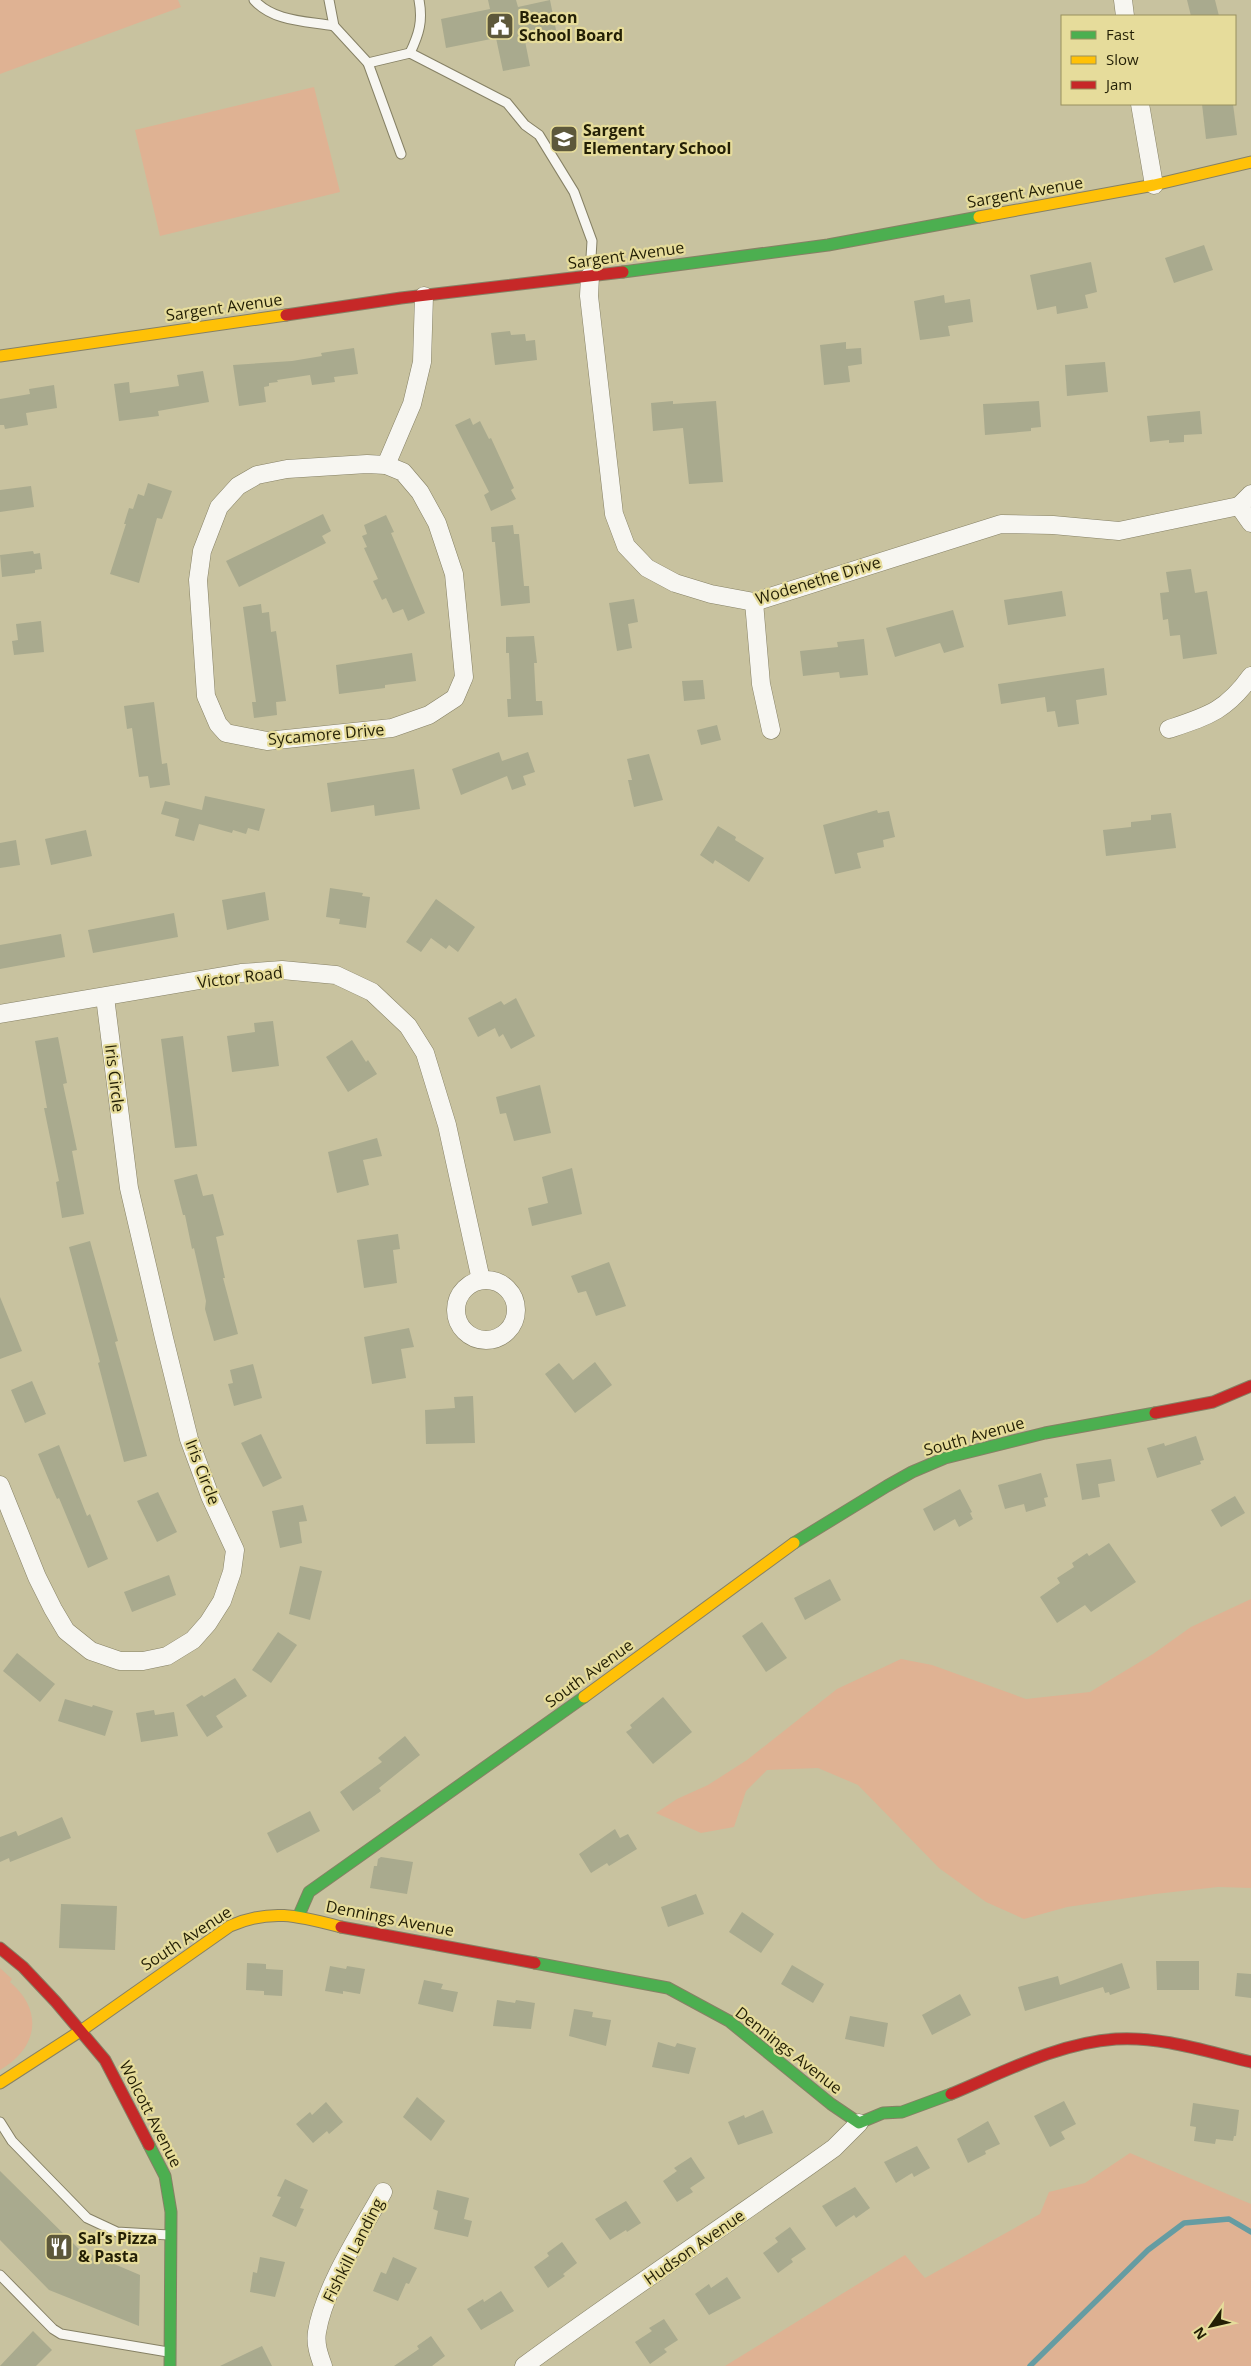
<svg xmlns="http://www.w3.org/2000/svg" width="1251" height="2366" viewBox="0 0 1251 2366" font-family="'Open Sans',sans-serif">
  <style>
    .green { fill: #dfb293 }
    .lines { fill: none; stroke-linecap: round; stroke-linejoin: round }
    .stream { stroke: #659ca2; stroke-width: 5.5 }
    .building { fill: #a9aa8e }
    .lane-casing { stroke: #868165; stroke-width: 11 }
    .street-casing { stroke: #868165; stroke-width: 19 }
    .fast-casing { stroke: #868165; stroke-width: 13 }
    .slow-casing { stroke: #868165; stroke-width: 13 }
    .jam-casing { stroke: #868165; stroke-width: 13 }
    .lane { stroke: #f7f6f1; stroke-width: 9 }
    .street { stroke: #f7f6f1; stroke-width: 18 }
    .fast { stroke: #4caf50; stroke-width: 11 }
    .slow { stroke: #ffc107; stroke-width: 11 }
    .jam { stroke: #c62828; stroke-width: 11 }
    .labels { text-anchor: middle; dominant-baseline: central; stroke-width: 4.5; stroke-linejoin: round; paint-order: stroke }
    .poi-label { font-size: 16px; font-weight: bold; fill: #231f05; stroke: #e6dc9b; text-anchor: start }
    .street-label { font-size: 16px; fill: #231f05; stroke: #e6dc9b }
  </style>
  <rect width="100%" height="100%" fill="#c8c29f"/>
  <g class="green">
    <polygon points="0,0 178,0 181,7 0,74"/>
    <polygon points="314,87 340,192 160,236 135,130"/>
    <polygon points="1251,1599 1251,1888 1218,1887 1155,1894 1067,1907 1024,1919 986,1902 939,1868 858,1785 818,1768 767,1770 746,1791 734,1827 701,1833 656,1813 677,1799 708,1785 747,1760 837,1689 901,1659 932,1665 1026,1699 1090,1692 1153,1654 1191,1627"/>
    <path d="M0,1968L12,1979L10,1982C44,2011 38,2048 0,2070Z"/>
    <polygon points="1130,2153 1251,2204 1251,2366 725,2366 905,2255 925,2278 1040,2214 1049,2192 1085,2183"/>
  </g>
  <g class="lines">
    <polyline class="stream" points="1030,2366 1148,2250 1184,2223 1229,2219 1251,2232"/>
  </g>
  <g class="building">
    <polygon points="488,0 516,0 518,7 550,0 556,30 524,36 530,66 503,71 496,38 446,48 441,19 490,9"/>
    <polygon points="1187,0 1215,0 1219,16 1191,16"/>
    <polygon points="1202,104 1233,104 1237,135 1206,139"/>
    <polygon points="1204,245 1213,270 1174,283 1165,258"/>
    <polygon points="1091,262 1097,292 1085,295 1088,308 1057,314 1056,306 1037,310 1030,275"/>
    <polygon points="944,295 945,303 970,299 973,322 948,326 950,336 920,340 914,301"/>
    <polygon points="510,331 511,335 525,334 526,341 535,340 537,360 495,365 491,333"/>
    <polygon points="846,342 846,349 861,348 862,364 848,366 850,382 824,385 820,345"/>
    <polygon points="354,348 358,374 334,377 335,382 312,385 310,375 277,380 278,382 269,383 269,386 264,387 266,402 239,406 233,365 292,361 322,356 321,353"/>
    <polygon points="1105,362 1108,392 1067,396 1065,365"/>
    <polygon points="203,371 209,402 158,411 159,416 119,421 114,384 129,382 130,393 179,386 177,375"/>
    <polygon points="54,385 57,408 26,413 28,425 5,429 4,425 0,425 0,399 30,394 29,389"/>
    <polygon points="673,401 673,404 716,401 723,482 689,484 683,428 653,431 651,403"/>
    <polygon points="1039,401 1041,427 1031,428 1031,431 985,435 983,404"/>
    <polygon points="1200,411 1202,434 1184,435 1184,442 1169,443 1169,440 1150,442 1147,416"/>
    <polygon points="470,418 473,425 480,421 489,439 491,438 514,488 511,490 516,499 491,511 484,495 489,492 455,425"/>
    <polygon points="148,483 172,491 162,519 157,518 139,583 110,574 126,524 124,524 129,508 133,509 138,494 144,496"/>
    <polygon points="31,486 34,507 0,512 0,490"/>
    <polygon points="323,514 331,531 322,536 326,543 239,587 226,561"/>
    <polygon points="386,515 394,532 391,533 425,613 408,621 403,609 393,613 386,598 382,600 373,581 378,579 364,548 367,547 362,536 367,534 364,525"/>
    <polygon points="513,525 514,534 519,534 524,586 529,586 530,603 501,606 495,542 492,542 491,527"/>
    <polygon points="33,551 34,554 40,553 42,569 35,570 35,573 2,577 0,555"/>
    <polygon points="1191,569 1195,593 1207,591 1217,654 1183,659 1180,635 1170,636 1168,619 1163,620 1160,593 1169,592 1166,572"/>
    <polygon points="1062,591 1066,616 1008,625 1004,600"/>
    <polygon points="634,599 638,622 628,624 632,648 617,651 609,603"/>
    <polygon points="261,604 262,613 269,612 271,632 276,631 286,701 276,702 277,715 254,718 252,702 256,702 243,607"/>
    <polygon points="953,610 964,647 944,653 940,643 895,657 886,628"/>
    <polygon points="41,621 44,652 14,655 12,641 18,640 16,624"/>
    <polygon points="534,636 537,663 534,663 536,701 542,701 543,715 508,717 507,699 511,699 509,653 506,653 506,637"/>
    <polygon points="864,639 868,675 840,678 839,672 803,676 800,651 838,647 837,642"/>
    <polygon points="412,653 416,681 385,685 385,688 339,694 336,665"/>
    <polygon points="1104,668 1107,695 1076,700 1079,724 1058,727 1055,711 1047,712 1045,697 1001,704 998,684"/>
    <polygon points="703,680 705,699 684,701 682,681"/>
    <polygon points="154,702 162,764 167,763 170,785 150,788 148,776 139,777 132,728 127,729 124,706"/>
    <polygon points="717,725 721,740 701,745 697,730"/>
    <polygon points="499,752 502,761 528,752 535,772 523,776 526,785 512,790 507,776 461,795 452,769"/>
    <polygon points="649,754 663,800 634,807 628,780 632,780 627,759"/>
    <polygon points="414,769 420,809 375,816 374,805 331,812 327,783"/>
    <polygon points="205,796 265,809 259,831 248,828 246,834 233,830 232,833 199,824 194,841 175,836 179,819 161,814 165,801 202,810"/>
    <polygon points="877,810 878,813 889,811 895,837 883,840 884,847 857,853 861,868 835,874 823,825"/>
    <polygon points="1171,813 1176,848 1106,856 1103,830 1131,827 1131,822 1151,820 1151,815"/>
    <polygon points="718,826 736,837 735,840 764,858 749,882 715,860 713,864 700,855"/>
    <polygon points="86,830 92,856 51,865 45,839"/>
    <polygon points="16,840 20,865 0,868 0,843"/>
    <polygon points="330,888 363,893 362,896 370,897 366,928 339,924 340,919 326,917"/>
    <polygon points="265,892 269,920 227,930 222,900"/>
    <polygon points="436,899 475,927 458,952 449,945 446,949 431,938 421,952 406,942"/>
    <polygon points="174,913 178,937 93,953 88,930"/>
    <polygon points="61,934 65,957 0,969 0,945"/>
    <polygon points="516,998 535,1036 511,1049 503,1034 499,1037 495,1028 478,1037 468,1018 501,1001 504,1005"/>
    <polygon points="273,1021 279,1066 232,1072 227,1036 255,1032 254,1023"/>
    <polygon points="183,1036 197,1146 175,1148 161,1039"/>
    <polygon points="58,1037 67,1083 63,1084 77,1150 72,1151 84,1214 62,1218 56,1182 59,1181 44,1108 47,1108 35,1041"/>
    <polygon points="352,1040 366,1062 368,1060 377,1074 348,1092 326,1057"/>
    <polygon points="540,1085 551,1133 514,1141 506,1113 500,1114 496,1097"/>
    <polygon points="377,1138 382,1156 363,1160 369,1185 337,1193 328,1152"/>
    <polygon points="572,1168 582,1214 532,1226 528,1208 548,1203 542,1177"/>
    <polygon points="197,1174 203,1196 213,1194 224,1235 216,1237 225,1278 223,1278 238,1334 214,1341 205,1309 206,1301 194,1248 192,1249 185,1215 183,1215 174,1180"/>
    <polygon points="398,1234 400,1249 393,1250 397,1283 364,1288 357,1240"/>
    <polygon points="90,1241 118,1341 115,1342 147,1456 124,1462 98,1363 100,1362 69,1247"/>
    <polygon points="609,1262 626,1306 596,1316 586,1291 578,1293 571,1276"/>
    <polygon points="0,1297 22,1351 0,1359"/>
    <polygon points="409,1328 414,1347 401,1349 406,1378 372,1384 364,1337"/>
    <polygon points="595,1362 612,1385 575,1413 545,1374 559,1363 573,1380"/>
    <polygon points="253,1364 262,1398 234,1406 228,1384 233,1383 230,1370"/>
    <polygon points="32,1381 46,1414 25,1423 11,1390"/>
    <polygon points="473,1396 475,1443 426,1444 425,1410 455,1408 454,1397"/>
    <polygon points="261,1434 282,1478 263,1487 241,1443"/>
    <polygon points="1196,1436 1204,1460 1200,1461 1201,1464 1157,1478 1147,1448 1164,1443 1165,1446"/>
    <polygon points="59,1445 87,1516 90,1514 108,1559 88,1568 59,1498 57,1499 53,1490 38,1454"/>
    <polygon points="1111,1459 1115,1481 1098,1484 1100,1497 1082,1500 1076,1464"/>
    <polygon points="1041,1473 1048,1497 1044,1498 1046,1506 1026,1512 1024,1504 1005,1509 998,1485"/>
    <polygon points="960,1489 972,1512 970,1513 973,1519 959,1527 955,1519 934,1531 923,1509"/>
    <polygon points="158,1492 177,1532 157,1542 137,1501"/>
    <polygon points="1235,1496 1245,1513 1221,1527 1211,1510"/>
    <polygon points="303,1505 307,1521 299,1522 302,1543 280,1548 272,1511"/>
    <polygon points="1109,1543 1136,1582 1091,1612 1085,1605 1057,1623 1040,1597 1060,1583 1057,1578 1074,1567 1072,1563 1087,1553 1089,1556"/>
    <polygon points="300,1566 322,1571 310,1620 289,1614"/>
    <polygon points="169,1575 176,1595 132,1612 124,1592"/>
    <polygon points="830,1579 841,1600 805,1620 794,1598"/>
    <polygon points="762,1622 787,1658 766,1672 742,1636"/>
    <polygon points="278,1632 297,1645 271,1683 252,1670"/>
    <polygon points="17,1653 55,1684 40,1702 3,1671"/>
    <polygon points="235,1678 247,1696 216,1716 223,1727 207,1737 186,1705 202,1695 204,1697"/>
    <polygon points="663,1697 692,1732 653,1764 626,1732 632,1728 630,1725"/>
    <polygon points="65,1699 92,1707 93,1705 113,1711 105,1736 58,1721"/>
    <polygon points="154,1710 155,1715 174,1712 178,1736 141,1742 136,1713"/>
    <polygon points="405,1736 420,1755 379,1788 381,1791 353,1811 340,1792 382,1762 378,1758"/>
    <polygon points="310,1811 320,1831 277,1853 267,1833"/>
    <polygon points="62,1817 71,1838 10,1862 9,1858 0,1862 0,1837 16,1831 18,1836"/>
    <polygon points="615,1829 620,1838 628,1834 637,1849 609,1866 607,1863 591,1873 579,1854"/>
    <polygon points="381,1857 413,1862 407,1894 370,1888 374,1866 377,1866 378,1859"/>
    <polygon points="696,1894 704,1914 668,1927 661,1907"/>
    <polygon points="61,1904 117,1906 115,1950 59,1948"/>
    <polygon points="742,1912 774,1934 761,1953 729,1932"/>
    <polygon points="1156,1961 1199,1961 1199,1990 1157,1990"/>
    <polygon points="247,1963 266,1964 266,1969 283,1970 282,1996 264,1995 264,1991 246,1990"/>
    <polygon points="1122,1963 1130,1988 1110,1995 1109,1992 1105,1993 1103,1987 1025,2011 1018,1987 1058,1976 1060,1985"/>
    <polygon points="792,1965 824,1984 813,2003 781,1984"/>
    <polygon points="330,1966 346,1969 347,1966 365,1969 360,1994 343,1991 343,1994 325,1991"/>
    <polygon points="1237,1973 1251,1974 1251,1998 1235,1996"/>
    <polygon points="424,1980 443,1984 441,1989 458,1992 453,2012 418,2004"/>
    <polygon points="960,1994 971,2015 932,2035 922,2015"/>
    <polygon points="497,2000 515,2003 516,2000 535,2003 531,2029 493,2026"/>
    <polygon points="574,2009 593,2012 592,2017 611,2020 606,2046 569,2036"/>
    <polygon points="850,2016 888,2023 884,2047 845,2039"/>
    <polygon points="658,2042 675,2047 677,2043 696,2048 689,2074 652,2067"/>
    <polygon points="417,2097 445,2121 431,2141 403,2117"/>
    <polygon points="1064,2101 1076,2124 1061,2132 1065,2139 1050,2147 1034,2116"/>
    <polygon points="326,2102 343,2122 329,2134 327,2131 313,2143 296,2124 310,2112 312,2115"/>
    <polygon points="1193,2103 1239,2110 1236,2136 1234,2136 1233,2141 1216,2139 1215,2144 1194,2141 1196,2127 1190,2126"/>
    <polygon points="763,2110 773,2133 738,2145 728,2122 744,2115 745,2118"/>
    <polygon points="988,2121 1000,2144 985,2151 986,2154 968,2163 957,2139"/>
    <polygon points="917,2146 930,2168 914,2177 912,2173 896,2183 884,2162"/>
    <polygon points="691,2157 705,2178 690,2188 693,2192 677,2202 663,2181 677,2171 674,2168"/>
    <polygon points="0,2171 79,2249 140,2275 139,2326 49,2290 0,2240"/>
    <polygon points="285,2179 308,2190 300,2208 304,2209 296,2227 272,2216 281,2197 277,2196"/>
    <polygon points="855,2187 870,2208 856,2218 854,2215 836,2227 822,2206"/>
    <polygon points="437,2190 469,2198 464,2219 472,2221 468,2237 434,2229 438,2211 433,2209"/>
    <polygon points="626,2201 641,2223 627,2232 626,2230 610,2240 595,2219"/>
    <polygon points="790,2227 806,2249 791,2259 793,2262 778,2273 763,2253 778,2242 775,2238"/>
    <polygon points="562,2242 577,2263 563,2274 565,2276 548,2288 534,2267 549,2256 547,2253"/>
    <polygon points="260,2257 285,2262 275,2297 250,2292 253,2272 257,2273"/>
    <polygon points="393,2257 417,2268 409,2284 406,2283 398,2301 373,2291 381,2272 386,2274"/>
    <polygon points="727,2277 741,2298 709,2315 695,2294 709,2284 711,2288"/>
    <polygon points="501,2291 514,2311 481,2330 467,2309 483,2299 484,2302"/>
    <polygon points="664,2319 678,2340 664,2349 667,2352 650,2364 635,2342 652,2331 649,2328"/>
    <polygon points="33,2331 52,2350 36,2366 0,2366"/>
    <polygon points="431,2336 445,2356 432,2366 394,2366 419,2349 417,2346"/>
    <polygon points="262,2346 272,2366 220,2366"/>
  </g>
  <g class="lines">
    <defs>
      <g id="lane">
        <path d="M254,0C274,22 307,21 334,26"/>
        <polyline points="329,0 334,26 368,63 401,154"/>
        <path d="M410,53C419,34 423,21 419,0"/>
        <polyline points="368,63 410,53 507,103 525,125 539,135 574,192 592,241 590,274"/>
        <polyline points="0,2122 12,2141 87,2218 117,2232 169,2235"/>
        <polyline points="0,2275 53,2329 61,2334 168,2352"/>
      </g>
      <g id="street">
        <polyline points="1123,0 1125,16"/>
        <polyline points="1140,104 1154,185"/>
        <polyline points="590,276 589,296 614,514 626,546 647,568 675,583 711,594 754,602 1001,524 1053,525 1119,531 1239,506 1251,523"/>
        <polygon points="367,464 386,465 403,472 420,492 437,523 454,574 464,677 455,698 429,715 392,728 267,741 226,733 218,724 206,696 198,580 202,551 219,507 238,486 257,475 287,469"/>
        <polyline points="386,465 412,404 422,362 424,296"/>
        <polyline points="1239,506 1251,494"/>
        <polyline points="754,602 761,684 771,730"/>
        <path d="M1169,729C1208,716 1226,711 1251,676"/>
        <polyline points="0,1014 241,973 282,970 336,975 372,992 408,1026 425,1053 447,1125 481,1280"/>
        <circle cx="486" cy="1310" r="30"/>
        <polyline points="0,1485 37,1577 53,1609 66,1631 91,1651 120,1661 143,1661 167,1656 193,1640 208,1623 222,1601 232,1572 235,1550 210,1496 189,1439 164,1338 129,1188 105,997"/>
        <path d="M323,2366C319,2355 315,2344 317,2332C324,2288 361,2232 383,2192"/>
        <path d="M524,2366C626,2291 731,2222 834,2148L859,2123"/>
      </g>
      <g id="fast">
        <polyline points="623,272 828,245 979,217"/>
        <polyline points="794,1543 887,1486 912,1472 945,1458 1045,1433 1155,1413"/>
        <polyline points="299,1915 309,1892 584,1697"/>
        <polyline points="535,1963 668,1988 729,2021 831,2104 859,2123 883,2113 902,2112 951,2094"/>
        <polyline points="149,2145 165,2176 171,2212 170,2366"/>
      </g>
      <g id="slow">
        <polyline points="979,217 1154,185 1251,162"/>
        <polyline points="0,356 286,315"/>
        <polyline points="584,1697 794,1543"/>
        <path d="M0,2083L82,2030L230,1926C271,1908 299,1916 341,1927"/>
      </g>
      <g id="jam">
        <polyline points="286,315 401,298 623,272"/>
        <polyline points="1155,1413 1213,1402 1251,1386"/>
        <polyline points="341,1927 535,1963"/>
        <polyline points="0,1948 23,1967 56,2002 105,2060 149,2145"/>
        <path d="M951,2094C1004,2072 1058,2043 1116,2039C1161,2036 1208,2052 1251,2062"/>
      </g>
    </defs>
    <use href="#lane" class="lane-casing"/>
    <use href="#street" class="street-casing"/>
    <use href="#fast" class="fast-casing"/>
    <use href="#slow" class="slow-casing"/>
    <use href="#jam" class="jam-casing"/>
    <use href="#lane" class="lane"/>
    <use href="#street" class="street"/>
    <use href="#fast" class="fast"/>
    <use href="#slow" class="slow"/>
    <use href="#jam" class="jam"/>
  </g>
  <defs>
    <symbol id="civic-square" viewBox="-11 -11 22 22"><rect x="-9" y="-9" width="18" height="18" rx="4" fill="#5d583b" stroke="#e6dc9b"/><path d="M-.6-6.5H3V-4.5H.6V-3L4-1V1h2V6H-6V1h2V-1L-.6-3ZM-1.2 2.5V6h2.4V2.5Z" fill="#fff"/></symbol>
    <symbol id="school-square" viewBox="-11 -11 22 22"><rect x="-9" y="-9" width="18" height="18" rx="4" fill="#5d583b" stroke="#e6dc9b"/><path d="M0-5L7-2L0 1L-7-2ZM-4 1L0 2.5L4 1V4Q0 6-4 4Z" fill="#fff"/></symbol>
    <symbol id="restaurant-square" viewBox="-11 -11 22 22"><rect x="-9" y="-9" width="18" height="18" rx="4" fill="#5d583b" stroke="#e6dc9b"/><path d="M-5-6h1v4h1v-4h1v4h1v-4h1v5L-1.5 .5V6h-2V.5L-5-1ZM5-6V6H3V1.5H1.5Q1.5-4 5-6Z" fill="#fff"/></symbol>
  </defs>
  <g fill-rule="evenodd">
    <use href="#civic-square" x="484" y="10" width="32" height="32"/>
    <use href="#school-square" x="548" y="123" width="32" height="32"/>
    <use href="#restaurant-square" x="43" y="2231" width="32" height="32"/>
  </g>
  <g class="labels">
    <g class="poi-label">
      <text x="519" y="17">Beacon<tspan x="519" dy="18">School Board</tspan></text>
      <text x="583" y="130">Sargent<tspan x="583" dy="18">Elementary School</tspan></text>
      <text x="78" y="2238">Sal’s Pizza<tspan x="78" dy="18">&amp; Pasta</tspan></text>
    </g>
    <g class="street-label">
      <text transform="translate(1025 192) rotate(-10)">Sargent Avenue</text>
      <text transform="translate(626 255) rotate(-8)">Sargent Avenue</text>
      <text transform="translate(224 307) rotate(-8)">Sargent Avenue</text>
      <text transform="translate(818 580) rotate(-17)">Wodenethe Drive</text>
      <text transform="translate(326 734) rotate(-5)">Sycamore Drive</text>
      <text transform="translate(240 977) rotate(-7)">Victor Road</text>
      <text transform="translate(115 1078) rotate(83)">Iris Circle</text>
      <text transform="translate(974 1436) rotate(-16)">South Avenue</text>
      <text transform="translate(203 1472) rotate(69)">Iris Circle</text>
      <text transform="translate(589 1673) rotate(-36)">South Avenue</text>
      <text transform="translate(390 1918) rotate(11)">Dennings Avenue</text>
      <text transform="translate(186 1938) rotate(-33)">South Avenue</text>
      <text transform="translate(789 2050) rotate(38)">Dennings Avenue</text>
      <text transform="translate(151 2114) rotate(63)">Wolcott Avenue</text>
      <text transform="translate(694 2247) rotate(-35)">Hudson Avenue</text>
      <text transform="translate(353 2250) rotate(-63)">Fishkill Landing</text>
    </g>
  </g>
  <rect x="1061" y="15" width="175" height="90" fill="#e6dc9b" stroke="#98905f"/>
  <rect x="1071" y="31" width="25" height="8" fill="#4caf50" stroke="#98905f"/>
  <text x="1106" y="40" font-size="15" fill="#231f05">Fast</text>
  <rect x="1071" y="56" width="25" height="8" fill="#ffc107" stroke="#98905f"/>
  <text x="1106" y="65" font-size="15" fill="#231f05">Slow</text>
  <rect x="1071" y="81" width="25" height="8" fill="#c62828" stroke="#98905f"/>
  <text x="1106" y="90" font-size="15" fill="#231f05">Jam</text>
  <g transform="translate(1211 2326) rotate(236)" stroke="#e6dc9b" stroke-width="4" paint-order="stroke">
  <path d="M0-4L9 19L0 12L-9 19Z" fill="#231f05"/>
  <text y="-8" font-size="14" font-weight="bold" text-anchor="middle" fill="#231f05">N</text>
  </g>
</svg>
